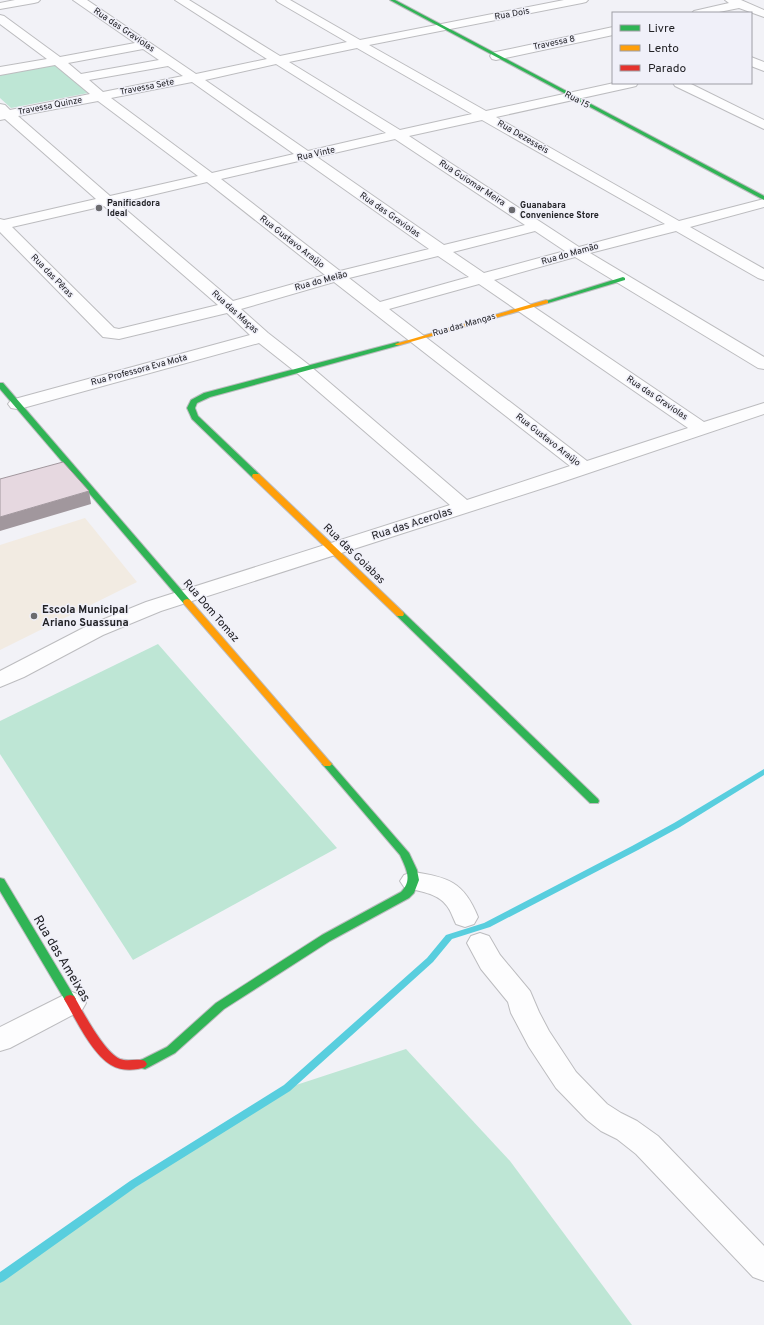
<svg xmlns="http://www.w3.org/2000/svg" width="764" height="1325" viewBox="0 0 764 1325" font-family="Overpass,sans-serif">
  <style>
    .education { fill: #f2ebe2 }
    .green { fill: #bee6d5 }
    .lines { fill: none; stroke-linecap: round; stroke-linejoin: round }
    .stream { fill: #58cede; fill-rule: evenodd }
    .street-casing { stroke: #bcbcbf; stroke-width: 2 }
    .fast-casing { stroke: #bcbcbf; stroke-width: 2 }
    .slow-casing { stroke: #bcbcbf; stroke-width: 2 }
    .jam-casing { stroke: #bcbcbf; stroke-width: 2 }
    .street { fill: #fdfdfe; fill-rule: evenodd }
    .fast { fill: #30b455; fill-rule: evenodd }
    .slow { fill: #ff9f0a; fill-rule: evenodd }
    .jam { fill: #e5322d; fill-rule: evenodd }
    .shaded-wall { fill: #a1979d }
    .building { fill: #e6d8e0; stroke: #a1979d }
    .poi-dot { fill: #6b6b6f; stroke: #f0f0f9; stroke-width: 1.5 }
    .labels { text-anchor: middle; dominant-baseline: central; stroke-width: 3; stroke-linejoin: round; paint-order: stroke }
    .far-street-label { font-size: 9px; fill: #222226; stroke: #f0f0f9 }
    .far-poi-label { font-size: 9px; font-weight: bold; fill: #222226; stroke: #f0f0f9; text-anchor: start }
    .street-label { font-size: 11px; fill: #222226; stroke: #f0f0f9 }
    .poi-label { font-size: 11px; font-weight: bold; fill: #222226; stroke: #f0f0f9; text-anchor: start }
    .near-street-label { font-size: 13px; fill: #222226; stroke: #f0f0f9 }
  </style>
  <rect width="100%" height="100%" fill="#f2f2f7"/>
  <polygon class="education" points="85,518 137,582 0,650 0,545"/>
  <g class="green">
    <polygon points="55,63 93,92 11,108 0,98 0,73"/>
    <polygon points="158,644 337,848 133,960 0,754 0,721"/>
    <polygon points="406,1049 510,1161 632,1325 0,1325 0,1278 41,1249 287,1088"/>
  </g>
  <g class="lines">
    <polygon class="stream" points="764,769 764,775 680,827 638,850 490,927 452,939 433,962 290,1091 136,1187 4,1281 0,1283 0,1272 130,1181 284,1085 427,958 446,935 484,923 632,846 674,823"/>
    <defs>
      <g id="street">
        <polygon points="15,0 40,0 38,2 34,3 0,9 0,3"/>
        <path d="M73,0H87L196,74L267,59L175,0H189L280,56L347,42L278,2L276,0H290L360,40L564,0H588L586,2L582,3L369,45L486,111L614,83H638L636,86L632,87L496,117L679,221L764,199V207L690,227L764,269V280L758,278L676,231L590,253L764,357V369L758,368L575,257L494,280L704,422L764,403V414L556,484L161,611L103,635L24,677L0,687V671L87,626L146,602L450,505L297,373L259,343L23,408L17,409L11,408L8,404L11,400L250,335L227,313L119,339L103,337L0,232V219L4,220L96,199L5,119L0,120V104L5,105L10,110L90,94L55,65L0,75V67L47,59L0,24V15L4,16L60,57L135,43ZM357,48L472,114L400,130L289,62ZM143,49L159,60L81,74L68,63ZM276,64L386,133L308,151L205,80ZM168,66L183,76L103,92L89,80ZM192,82L294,154L212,173L111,98ZM98,101L198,176L110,196L18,116ZM482,120L665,224L579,247L409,136ZM395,139L525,225L444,245L317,157ZM303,160L429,249L340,271L221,179ZM207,182L325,275L233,301L118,203ZM104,206L218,305L119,329L114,328L12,227ZM535,231L565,251L484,273L453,252ZM438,256L469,277L380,302L349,278ZM334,282L570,466L467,500L309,365L268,333L241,309ZM479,284L688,428L587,461L389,309Z"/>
        <polygon points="725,0 741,0 764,10 764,17 739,8 714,13 692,13 694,11 729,3"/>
        <polygon points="613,27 613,35 496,60 492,59 490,56 492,53 496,52"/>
        <polygon points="751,57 764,62 764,71 751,66"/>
        <polygon points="673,83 689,83 764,120 764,129 675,86"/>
        <path d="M413,872C448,877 464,882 478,917L474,924L465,927L456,924C453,918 451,911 447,906C437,892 419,892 404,887L400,881L404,875Z"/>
        <polygon points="480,933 489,936 500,955 530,991 539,1012 549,1031 576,1072 607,1104 621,1113 637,1121 658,1136 764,1246 764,1281 753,1277 636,1154 617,1139 601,1131 587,1120 556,1088 529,1047 511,1013 508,1002 481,969 467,943 471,936"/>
        <polygon points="72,992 82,996 86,1003 82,1010 10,1048 0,1051 0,1027 62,996"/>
      </g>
      <g id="fast">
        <polygon points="390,0 395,0 764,196 764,200"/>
        <polygon points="623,277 625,278 625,280 548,303 544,303 543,302"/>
        <polygon points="398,342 400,343 400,345 210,397 197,403 195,408 198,416 259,474 260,476 259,478 253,478 192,419 187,408 191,400 204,393"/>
        <polygon points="0,383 3,383 190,600 191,602 190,604 184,604 0,389"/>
        <polygon points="400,611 403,612 598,799 599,801 598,803 590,803 397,616 396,614"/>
        <path d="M327,761L330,762L409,853L417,870L419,880L414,893L409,898L330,941L224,1009L175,1053L149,1067L145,1069L137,1067L135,1064L137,1061L143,1059L167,1047L216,1003L322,935L401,892C413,880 406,868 400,855L324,766L322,764L324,762Z"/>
        <polygon points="0,878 4,879 74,996 76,999 74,1002 70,1003 66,1002 0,891"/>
      </g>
      <g id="slow">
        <polygon points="546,300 548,301 548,303 400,345 396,345 395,344"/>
        <polygon points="253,474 259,474 403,612 404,614 403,616 397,616 253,478 252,476"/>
        <polygon points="187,599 190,600 330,762 332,764 330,766 324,766 184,604 183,602 184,600"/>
      </g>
      <path id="jam" d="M70,995L74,996C83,1012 104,1052 120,1059C128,1062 137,1058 145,1061L147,1064L145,1067C135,1071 121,1071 111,1065C92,1054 75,1018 64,999L66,996Z"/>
    </defs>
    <use href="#street" class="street-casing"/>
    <use href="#fast" class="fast-casing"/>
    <use href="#slow" class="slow-casing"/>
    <use href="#jam" class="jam-casing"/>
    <use href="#street" class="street"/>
    <use href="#fast" class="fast"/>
    <use href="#slow" class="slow"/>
    <use href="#jam" class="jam"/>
  </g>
  <polygon class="shaded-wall" points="89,491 91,504 0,531 0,517"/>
  <polygon class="building" points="63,462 89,491 0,517 0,479"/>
  <g class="poi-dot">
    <circle cx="99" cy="208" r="4"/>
    <circle cx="512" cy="210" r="4"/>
    <circle cx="34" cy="616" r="4"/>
  </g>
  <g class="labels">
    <g class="far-street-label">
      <text transform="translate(512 14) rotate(-10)">Rua Dois</text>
      <text transform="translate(124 30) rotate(34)">Rua das Graviolas</text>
      <text transform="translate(554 43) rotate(-12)">Travessa 8</text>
      <text transform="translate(147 87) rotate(-11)">Travessa Sete</text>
      <text transform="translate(577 100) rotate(28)">Rua 15</text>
      <text transform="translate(50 106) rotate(-11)">Travessa Quinze</text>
      <text transform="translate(523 137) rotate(30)">Rua Dezesseis</text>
      <text transform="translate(316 154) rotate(-13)">Rua Vinte</text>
      <text transform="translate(472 183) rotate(33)">Rua Guiomar Meira</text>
      <text transform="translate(390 215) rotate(35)">Rua das Graviolas</text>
      <text transform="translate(292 242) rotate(38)">Rua Gustavo Araújo</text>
      <text transform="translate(570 254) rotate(-16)">Rua do Mamão</text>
      <text transform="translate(52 276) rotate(46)">Rua das Pêras</text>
      <text transform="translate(321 281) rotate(-15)">Rua do Melão</text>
      <text transform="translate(235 312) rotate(42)">Rua das Maças</text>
      <text transform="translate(464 325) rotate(-16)">Rua das Mangas</text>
      <text transform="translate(139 370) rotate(-15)">Rua Professora Eva Mota</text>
      <text transform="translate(657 398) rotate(34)">Rua das Graviolas</text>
      <text transform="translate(548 440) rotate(38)">Rua Gustavo Araújo</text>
    </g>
    <g class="far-poi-label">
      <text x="107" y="203">Panificadora<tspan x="107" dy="10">Ideal</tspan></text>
      <text x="520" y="205">Guanabara<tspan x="520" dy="10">Convenience Store</tspan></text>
    </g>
    <g class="street-label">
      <text transform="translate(412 524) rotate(-18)">Rua das Acerolas</text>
      <text transform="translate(354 554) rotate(44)">Rua das Goiabas</text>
      <text transform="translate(211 611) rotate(49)">Rua Dom Tomaz</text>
    </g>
    <g class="poi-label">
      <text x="42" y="610">Escola Municipal<tspan x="42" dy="13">Ariano Suassuna</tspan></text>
    </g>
    <g class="near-street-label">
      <text transform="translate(61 959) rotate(59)">Rua das Ameixas</text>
    </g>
  </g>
  <rect x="612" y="12" width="140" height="72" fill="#f0f0f9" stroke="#9e9ea5"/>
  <rect x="620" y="25" width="20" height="6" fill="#30b455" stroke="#9e9ea5"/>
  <text x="648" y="32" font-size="12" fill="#222226">Livre</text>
  <rect x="620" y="45" width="20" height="6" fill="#ff9f0a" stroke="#9e9ea5"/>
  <text x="648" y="52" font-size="12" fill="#222226">Lento</text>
  <rect x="620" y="65" width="20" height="6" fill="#e5322d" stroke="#9e9ea5"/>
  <text x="648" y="72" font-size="12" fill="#222226">Parado</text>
</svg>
